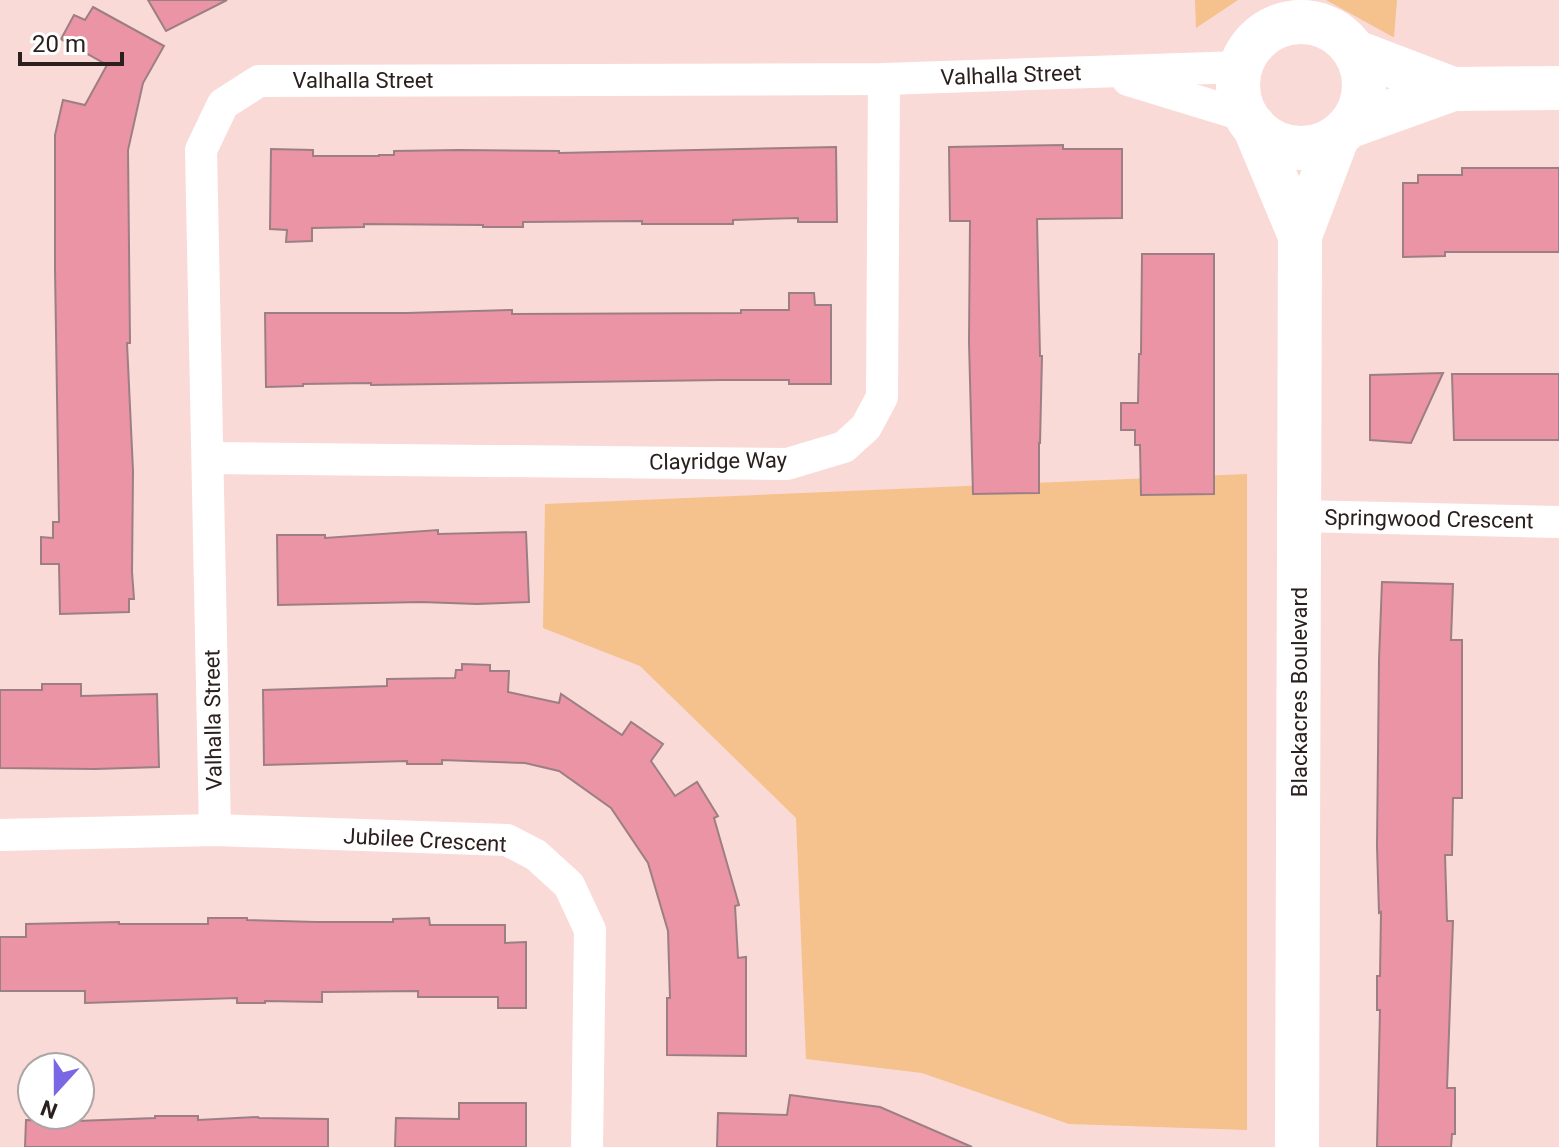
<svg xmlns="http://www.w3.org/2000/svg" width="1559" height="1147" viewBox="0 0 1559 1147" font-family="Roboto,sans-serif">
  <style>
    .green { fill: #f5c18c }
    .building { fill: #eb94a6; stroke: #9c7f84; stroke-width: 2 }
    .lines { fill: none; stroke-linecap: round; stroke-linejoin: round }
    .street { stroke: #fff; stroke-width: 32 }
    .secondary { stroke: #fff; stroke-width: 44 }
    .labels { text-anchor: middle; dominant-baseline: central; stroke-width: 6; stroke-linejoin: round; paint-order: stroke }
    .street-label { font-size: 22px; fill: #2c201f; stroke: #fff }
  </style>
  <rect width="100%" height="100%" fill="#fadad6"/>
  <g class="green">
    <polygon points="1195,0 1238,0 1196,28"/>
    <polygon points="1326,0 1397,0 1394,37 1393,37"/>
    <polygon points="1247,474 1247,1130 1069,1124 922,1073 806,1059 796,818 640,666 543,628 545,504"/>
  </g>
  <g class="building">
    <polygon points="148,0 227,0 166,31"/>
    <polygon points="93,7 164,46 143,83 128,150 130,343 127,343 133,471 132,572 134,599 129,599 129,612 60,614 59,564 41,564 41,537 53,538 53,522 59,522 55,269 55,135 63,100 85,105 107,65 61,39 74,15 85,20"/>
    <polygon points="1063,145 1063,149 1122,149 1122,218 1037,219 1040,356 1042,356 1040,443 1039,443 1039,493 973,494 969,342 970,221 950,221 949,147"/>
    <polygon points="836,147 837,222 798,222 798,218 733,220 733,224 642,224 642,221 523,222 523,227 483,227 483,225 364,224 364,227 312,228 312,241 286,242 287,230 270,229 271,149 313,150 313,156 379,156 379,155 394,155 394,151 459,150 559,151 559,153"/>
    <polygon points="1462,168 1559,168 1559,252 1445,252 1445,256 1403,257 1403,183 1418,183 1418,175 1462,175"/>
    <polygon points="1142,254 1214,254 1214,494 1141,495 1140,445 1135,445 1135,430 1121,430 1121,403 1138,403 1139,354 1141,354"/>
    <polygon points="789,293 814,293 815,305 831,305 831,384 789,384 789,380 721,380 371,385 371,383 303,384 303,386 266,387 265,313 407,313 512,310 512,314 741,313 741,310 789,310"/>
    <polygon points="1443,373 1411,443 1370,440 1370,375"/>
    <polygon points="1452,374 1559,374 1559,440 1454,440"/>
    <polygon points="438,530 438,534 526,532 529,602 477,604 421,602 278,605 277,535 325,535 325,538"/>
    <polygon points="1382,582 1453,584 1451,640 1462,640 1462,798 1453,798 1452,855 1445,855 1447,921 1453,921 1447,1088 1455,1088 1455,1134 1452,1134 1451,1147 1377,1147 1380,1010 1377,1010 1377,976 1380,976 1381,912 1379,913 1377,846 1379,660"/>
    <polygon points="462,664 490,665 490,671 509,671 508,692 559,703 561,694 622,735 631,722 663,744 651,761 675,796 697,782 718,816 714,818 739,905 735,906 738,958 746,957 746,1056 667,1055 667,998 670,998 668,931 648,863 611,808 559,771 525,763 442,760 442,764 407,764 407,761 264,765 263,690 387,686 387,679 455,678 456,670 462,670"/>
    <polygon points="42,684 81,684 81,696 157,694 159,767 95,769 0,768 0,690 42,690"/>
    <polygon points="208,918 247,918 247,920 316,922 393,922 393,919 429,918 430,925 505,925 505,943 526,942 526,1008 498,1008 498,997 418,997 418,991 322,992 322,1002 265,1001 265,1003 237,1003 237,998 85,1003 85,991 0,991 0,937 26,937 26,924 119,922 119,924 208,924"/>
    <polygon points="790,1095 880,1107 972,1147 717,1147 718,1113 787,1115"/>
    <polygon points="459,1103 526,1103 526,1147 395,1147 396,1118 459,1119"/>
    <polygon points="155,1116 198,1116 198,1120 258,1117 259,1118 328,1119 328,1147 25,1147 26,1120 77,1121 155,1118"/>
  </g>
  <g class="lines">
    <g class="street">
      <polyline points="1128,80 1246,116"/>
      <polyline points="208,458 787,464 844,447 866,427 882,397 884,79"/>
      <polyline points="1299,516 1559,522"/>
      <polyline points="215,830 201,150 223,104 259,81 884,79 1241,67"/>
      <polyline points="0,835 215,830 507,840 536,855 569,885 590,930 587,1147"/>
    </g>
    <g class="secondary">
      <circle cx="1301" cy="85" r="63"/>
      <polyline points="1356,52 1453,89"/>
      <polyline points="1254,126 1300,236"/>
      <polyline points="1350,126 1453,89 1559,88"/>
      <polyline points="1297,1147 1300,236 1337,138"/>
    </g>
  </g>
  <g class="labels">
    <g class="street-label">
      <text transform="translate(1011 75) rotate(-2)">Valhalla Street</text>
      <text x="363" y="80">Valhalla Street</text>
      <text transform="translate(718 461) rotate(-1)">Clayridge Way</text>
      <text transform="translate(1429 519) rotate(1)">Springwood Crescent</text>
      <text transform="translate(1299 692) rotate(-90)">Blackacres Boulevard</text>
      <text transform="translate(213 720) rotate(-91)">Valhalla Street</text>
      <text transform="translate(425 840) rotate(3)">Jubilee Crescent</text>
    </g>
  </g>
  <g transform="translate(56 1091) rotate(201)"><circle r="38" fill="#ffffff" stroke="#aba6a5" stroke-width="2"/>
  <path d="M0-6L14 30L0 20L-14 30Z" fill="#7a67e3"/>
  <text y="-12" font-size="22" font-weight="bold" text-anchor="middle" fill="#2c201f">N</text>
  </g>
  <path d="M20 52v12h102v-12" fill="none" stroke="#2c201f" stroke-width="4"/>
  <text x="32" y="52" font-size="24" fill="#2c201f" stroke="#ffffff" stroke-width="6" paint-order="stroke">20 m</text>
</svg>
